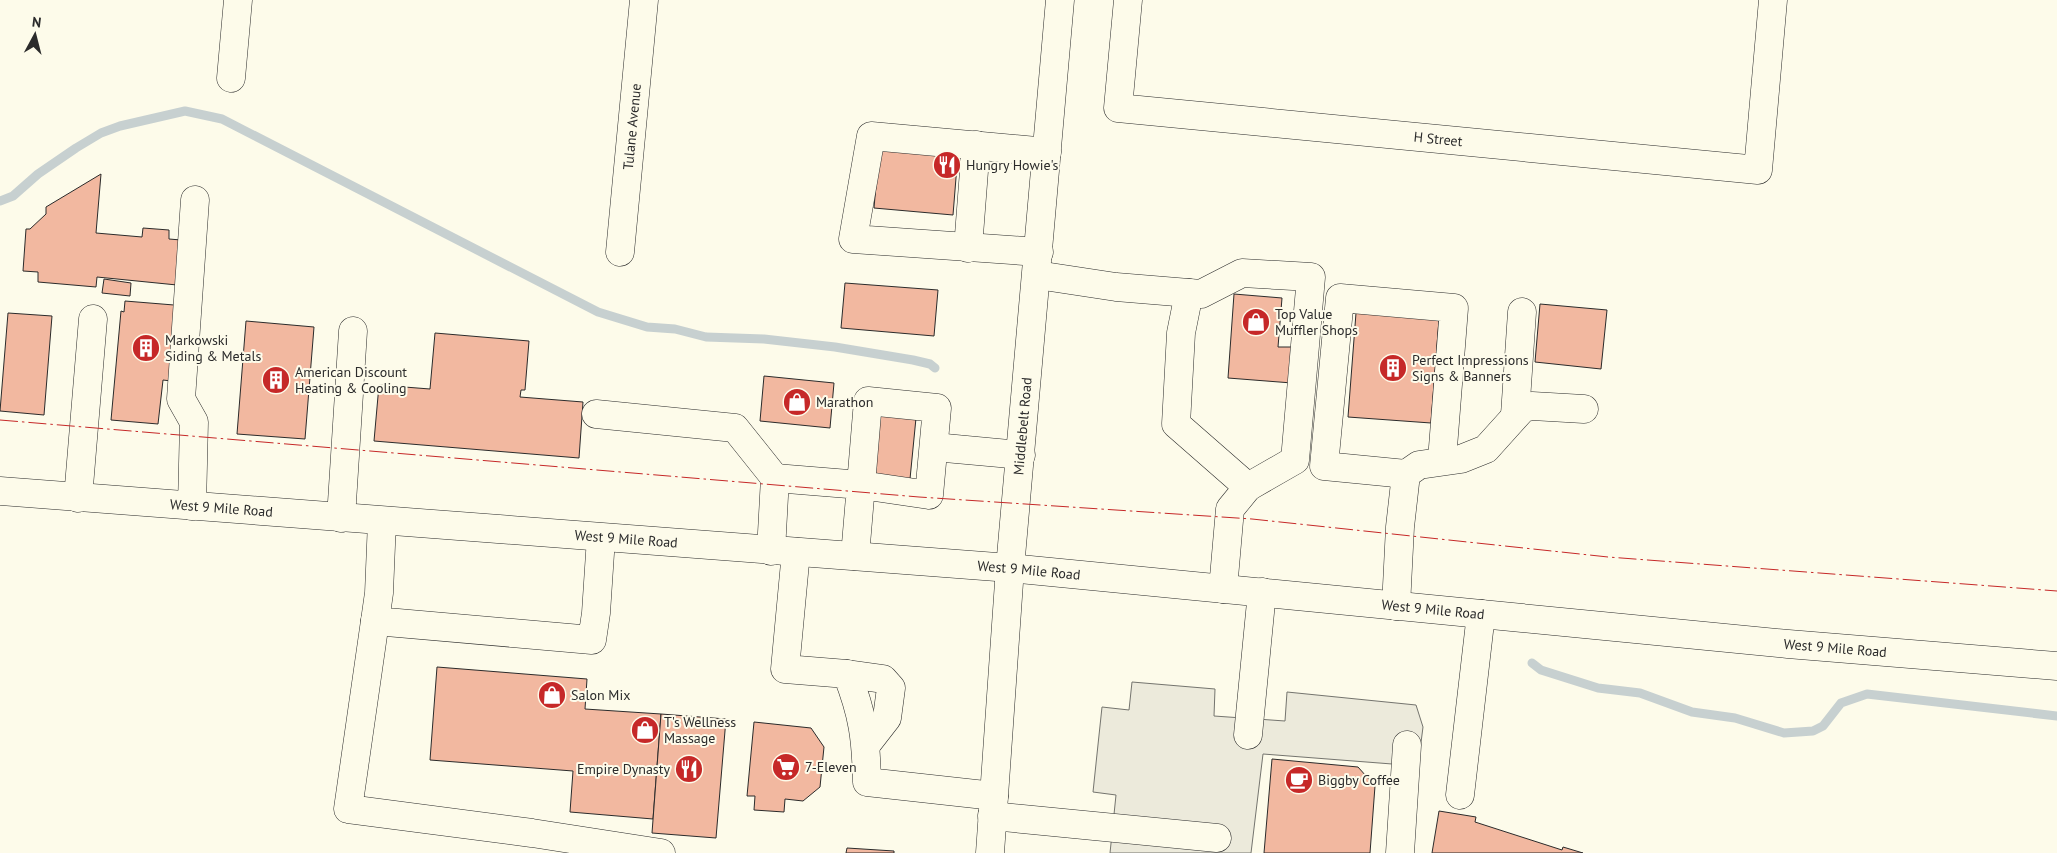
<svg xmlns="http://www.w3.org/2000/svg" width="2057" height="853" viewBox="0 0 2057 853" font-family="'PT Sans',sans-serif">
  <style>
    .parking { fill: #eceadb; stroke: #74746e }
    .lines { fill: none; stroke-linecap: round; stroke-linejoin: round }
    .stream { stroke: #c7d0d0; stroke-width: 9 }
    .building { fill: #f2b8a0; stroke: #2b2b2b }
    .minor-casing { stroke: #2b2b2b; stroke-width: 29 }
    .minor { stroke: #fdfbea; stroke-width: 28 }
    .power { stroke: #c62828; stroke-width: 1; stroke-dasharray: 18 4 2.5 4; stroke-linecap: butt }
    .labels { text-anchor: middle; dominant-baseline: central; stroke-width: 4; stroke-linejoin: round; paint-order: stroke }
    .street-label { font-size: 14px; fill: #2b2b2b; stroke: #fdfbea }
    .poi-label { font-size: 14px; fill: #2b2b2b; stroke: #fdfbea; text-anchor: start }
  </style>
  <rect width="100%" height="100%" fill="#fdfbea"/>
  <polygon class="parking" points="1132,682 1215,689 1214,716 1285,721 1287,692 1416,705 1423,727 1418,766 1263,754 1251,853 1110,853 1116,795 1093,792 1102,707 1129,710"/>
  <g class="lines">
    <g class="stream">
      <polyline points="0,201 13,196 38,174 76,148 101,133 120,126 185,111 222,119 598,312 647,327 675,329 706,337 764,339 835,347 913,360 930,364 935,368"/>
      <polyline points="1532,663 1541,670 1598,688 1640,693 1692,712 1735,718 1784,733 1813,731 1823,726 1841,703 1867,694 2057,716"/>
    </g>
  </g>
  <g class="building">
    <polygon points="879,150 958,153 953,215 874,208"/>
    <polygon points="101,174 96,233 142,237 143,228 169,230 169,239 181,240 177,285 97,277 96,287 38,282 38,272 23,271 26,229 30,229 46,214 46,207"/>
    <polygon points="104,279 131,283 130,296 102,293"/>
    <polygon points="845,283 938,290 934,336 841,328"/>
    <polygon points="1234,294 1282,298 1278,347 1294,347 1292,383 1228,378"/>
    <polygon points="125,301 174,305 171,381 163,380 158,424 111,420 121,311 124,312"/>
    <polygon points="1540,304 1607,310 1601,369 1535,362"/>
    <polygon points="8,313 52,316 44,415 0,411"/>
    <polygon points="1356,313 1439,319 1431,423 1348,417"/>
    <polygon points="246,321 314,327 305,439 237,434"/>
    <polygon points="435,333 529,341 525,390 521,390 520,397 583,402 579,458 374,441 379,385 430,389"/>
    <polygon points="764,376 834,383 830,428 760,421"/>
    <polygon points="880,415 916,418 910,479 875,476"/>
    <polygon points="437,667 587,679 585,709 661,714 653,819 570,812 573,771 430,760"/>
    <polygon points="661,714 726,719 716,838 652,833"/>
    <polygon points="754,722 811,728 824,747 820,787 803,801 785,799 784,812 754,810 755,796 747,796"/>
    <polygon points="1272,759 1358,767 1375,786 1370,853 1264,853"/>
    <polygon points="1439,811 1476,817 1475,822 1562,850 1563,847 1583,853 1432,853"/>
    <polygon points="847,848 894,851 894,853 846,853"/>
  </g>
  <g class="lines">
    <defs>
      <g id="minor">
        <path id="s1" d="M1128,0L1118,108L1758,170L1773,0"/>
        <polyline points="231,78 238,0"/>
        <polyline points="968,248 976,145"/>
        <path id="s2" d="M620,252L644,0"/>
        <polyline points="1039,252 853,239 871,136 1047,152"/>
        <polyline points="1037,275 1116,287 1201,294 1242,273 1311,277 1295,460 1248,487 1230,509 1223,589"/>
        <polyline points="1189,293 1181,333 1176,424 1248,487"/>
        <polyline points="596,414 735,428 775,478"/>
        <polyline points="1515,415 1522,312"/>
        <polyline points="934,447 1021,455"/>
        <polyline points="1406,474 1324,466 1340,298 1454,308 1442,460"/>
        <path id="s3" d="M0,491L1010,568L1788,644L2057,666"/>
        <polyline points="78,498 93,319"/>
        <polyline points="192,506 194,422 181,399 195,200"/>
        <polyline points="341,518 353,331"/>
        <polyline points="382,521 379,593 375,621 592,640 596,613 601,538"/>
        <polyline points="771,551 775,478 861,485 868,401 937,408 929,495 861,485 855,556"/>
        <path d="M796,552L785,669L847,674C863,715 866,738 867,782L994,796"/>
        <polyline points="1396,606 1400,527 1406,474 1419,465 1461,459 1486,449 1523,408 1532,406 1584,409"/>
        <polyline points="375,621 348,809 532,833 661,853"/>
        <polyline points="847,674 883,679 891,688 887,718 866,745"/>
        <polyline points="1248,735 1262,592"/>
        <polyline points="1460,795 1481,614"/>
        <polyline points="992,816 1217,838"/>
        <path id="s4" d="M990,853L1010,568L1060,0"/>
        <polyline points="1400,853 1407,745"/>
      </g>
    </defs>
    <use href="#minor" class="minor-casing"/>
    <use href="#minor" class="minor"/>
    <polyline class="power" points="0,420 919,497 1252,519 1608,557 2057,591"/>
  </g>
  <defs>
    <symbol id="restaurant-disc" viewBox="-11 -11 22 22"><circle r="9.5" fill="#c62828" stroke="#fdfbea"/><path d="M-5-6h1v4h1v-4h1v4h1v-4h1v5L-1.5 .5V6h-2V.5L-5-1ZM5-6V6H3V1.5H1.5Q1.5-4 5-6Z" fill="#fff"/></symbol>
    <symbol id="shop-disc" viewBox="-11 -11 22 22"><circle r="9.5" fill="#c62828" stroke="#fdfbea"/><path d="M-5-2.5h2.3a2.7 3.5 0 0 1 5.4 0H5L5.5 6h-11ZM-1.5-2.5h3a1.5 2.3 0 0 0-3 0Z" fill="#fff"/></symbol>
    <symbol id="building-disc" viewBox="-11 -11 22 22"><circle r="9.5" fill="#c62828" stroke="#fdfbea"/><path d="M-4-6H4V6H1V3H-1V6H-4ZM-2.5-4.3h1.7v1.8h-1.7ZM.8-4.3h1.7v1.8H.8ZM-2.5-1h1.7V.8h-1.7ZM.8-1h1.7V.8H.8Z" fill="#fff"/></symbol>
    <symbol id="supermarket-disc" viewBox="-11 -11 22 22"><circle r="9.5" fill="#c62828" stroke="#fdfbea"/><path d="M-6-5.5h2.5l.6 2H6L4.5 2H-2.5L-4.4-4H-6ZM-1.5 3.2a1.3 1.3 0 1 0 .1 0ZM3 3.2a1.3 1.3 0 1 0 .1 0Z" fill="#fff"/></symbol>
    <symbol id="cafe-disc" viewBox="-11 -11 22 22"><circle r="9.5" fill="#c62828" stroke="#fdfbea"/><path d="M-5.5-4.5H6V0H3Q3 3.5 0 3.5H-2.5Q-5.5 3.5-5.5 0ZM3-3.2v2h1.7v-2ZM-6 4.5H4V6H-6Z" fill="#fff"/></symbol>
  </defs>
  <g fill-rule="evenodd">
    <use href="#restaurant-disc" x="931" y="149" width="32" height="32"/>
    <use href="#shop-disc" x="1240" y="306" width="32" height="32"/>
    <use href="#building-disc" x="130" y="332" width="32" height="32"/>
    <use href="#building-disc" x="1377" y="352" width="32" height="32"/>
    <use href="#building-disc" x="260" y="364" width="32" height="32"/>
    <use href="#shop-disc" x="781" y="386" width="32" height="32"/>
    <use href="#shop-disc" x="536" y="679" width="32" height="32"/>
    <use href="#shop-disc" x="629" y="714" width="32" height="32"/>
    <use href="#supermarket-disc" x="770" y="751" width="32" height="32"/>
    <use href="#restaurant-disc" x="673" y="753" width="32" height="32"/>
    <use href="#cafe-disc" x="1283" y="764" width="32" height="32"/>
  </g>
  <g class="labels">
    <g class="street-label">
      <text stroke="none"><textPath href="#s2" startOffset="126">Tulane Avenue</textPath></text>
      <text stroke="none"><textPath href="#s1" startOffset="430">H Street</textPath></text>
      <text stroke="none"><textPath href="#s4" startOffset="428">Middlebelt Road</textPath></text>
      <text stroke="none"><textPath href="#s3" startOffset="222">West 9 Mile Road</textPath></text>
      <text stroke="none"><textPath href="#s3" startOffset="628">West 9 Mile Road</textPath></text>
      <text stroke="none"><textPath href="#s3" startOffset="1032">West 9 Mile Road</textPath></text>
      <text stroke="none"><textPath href="#s3" startOffset="1438">West 9 Mile Road</textPath></text>
      <text stroke="none"><textPath href="#s3" startOffset="1842">West 9 Mile Road</textPath></text>
    </g>
    <g class="poi-label">
      <text x="966" y="165">Hungry Howie's</text>
      <text x="1275" y="314">Top Value<tspan x="1275" dy="16">Muffler Shops</tspan></text>
      <text x="165" y="340">Markowski<tspan x="165" dy="16">Siding &amp; Metals</tspan></text>
      <text x="1412" y="360">Perfect Impressions<tspan x="1412" dy="16">Signs &amp; Banners</tspan></text>
      <text x="295" y="372">American Discount<tspan x="295" dy="16">Heating &amp; Cooling</tspan></text>
      <text x="816" y="402">Marathon</text>
      <text x="571" y="695">Salon Mix</text>
      <text x="664" y="722">T's Wellness<tspan x="664" dy="16">Massage</tspan></text>
      <text x="805" y="767">7-Eleven</text>
      <text x="670" y="769" text-anchor="end">Empire Dynasty</text>
      <text x="1318" y="780">Biggby Coffee</text>
    </g>
  </g>
  <g transform="translate(35 35) rotate(7)" stroke="#fdfbea" stroke-width="4" paint-order="stroke">
  <path d="M0-4L9 19L0 12L-9 19Z" fill="#2b2b2b"/>
  <text y="-8" font-size="14" font-weight="bold" text-anchor="middle" fill="#2b2b2b">N</text>
  </g>
</svg>
